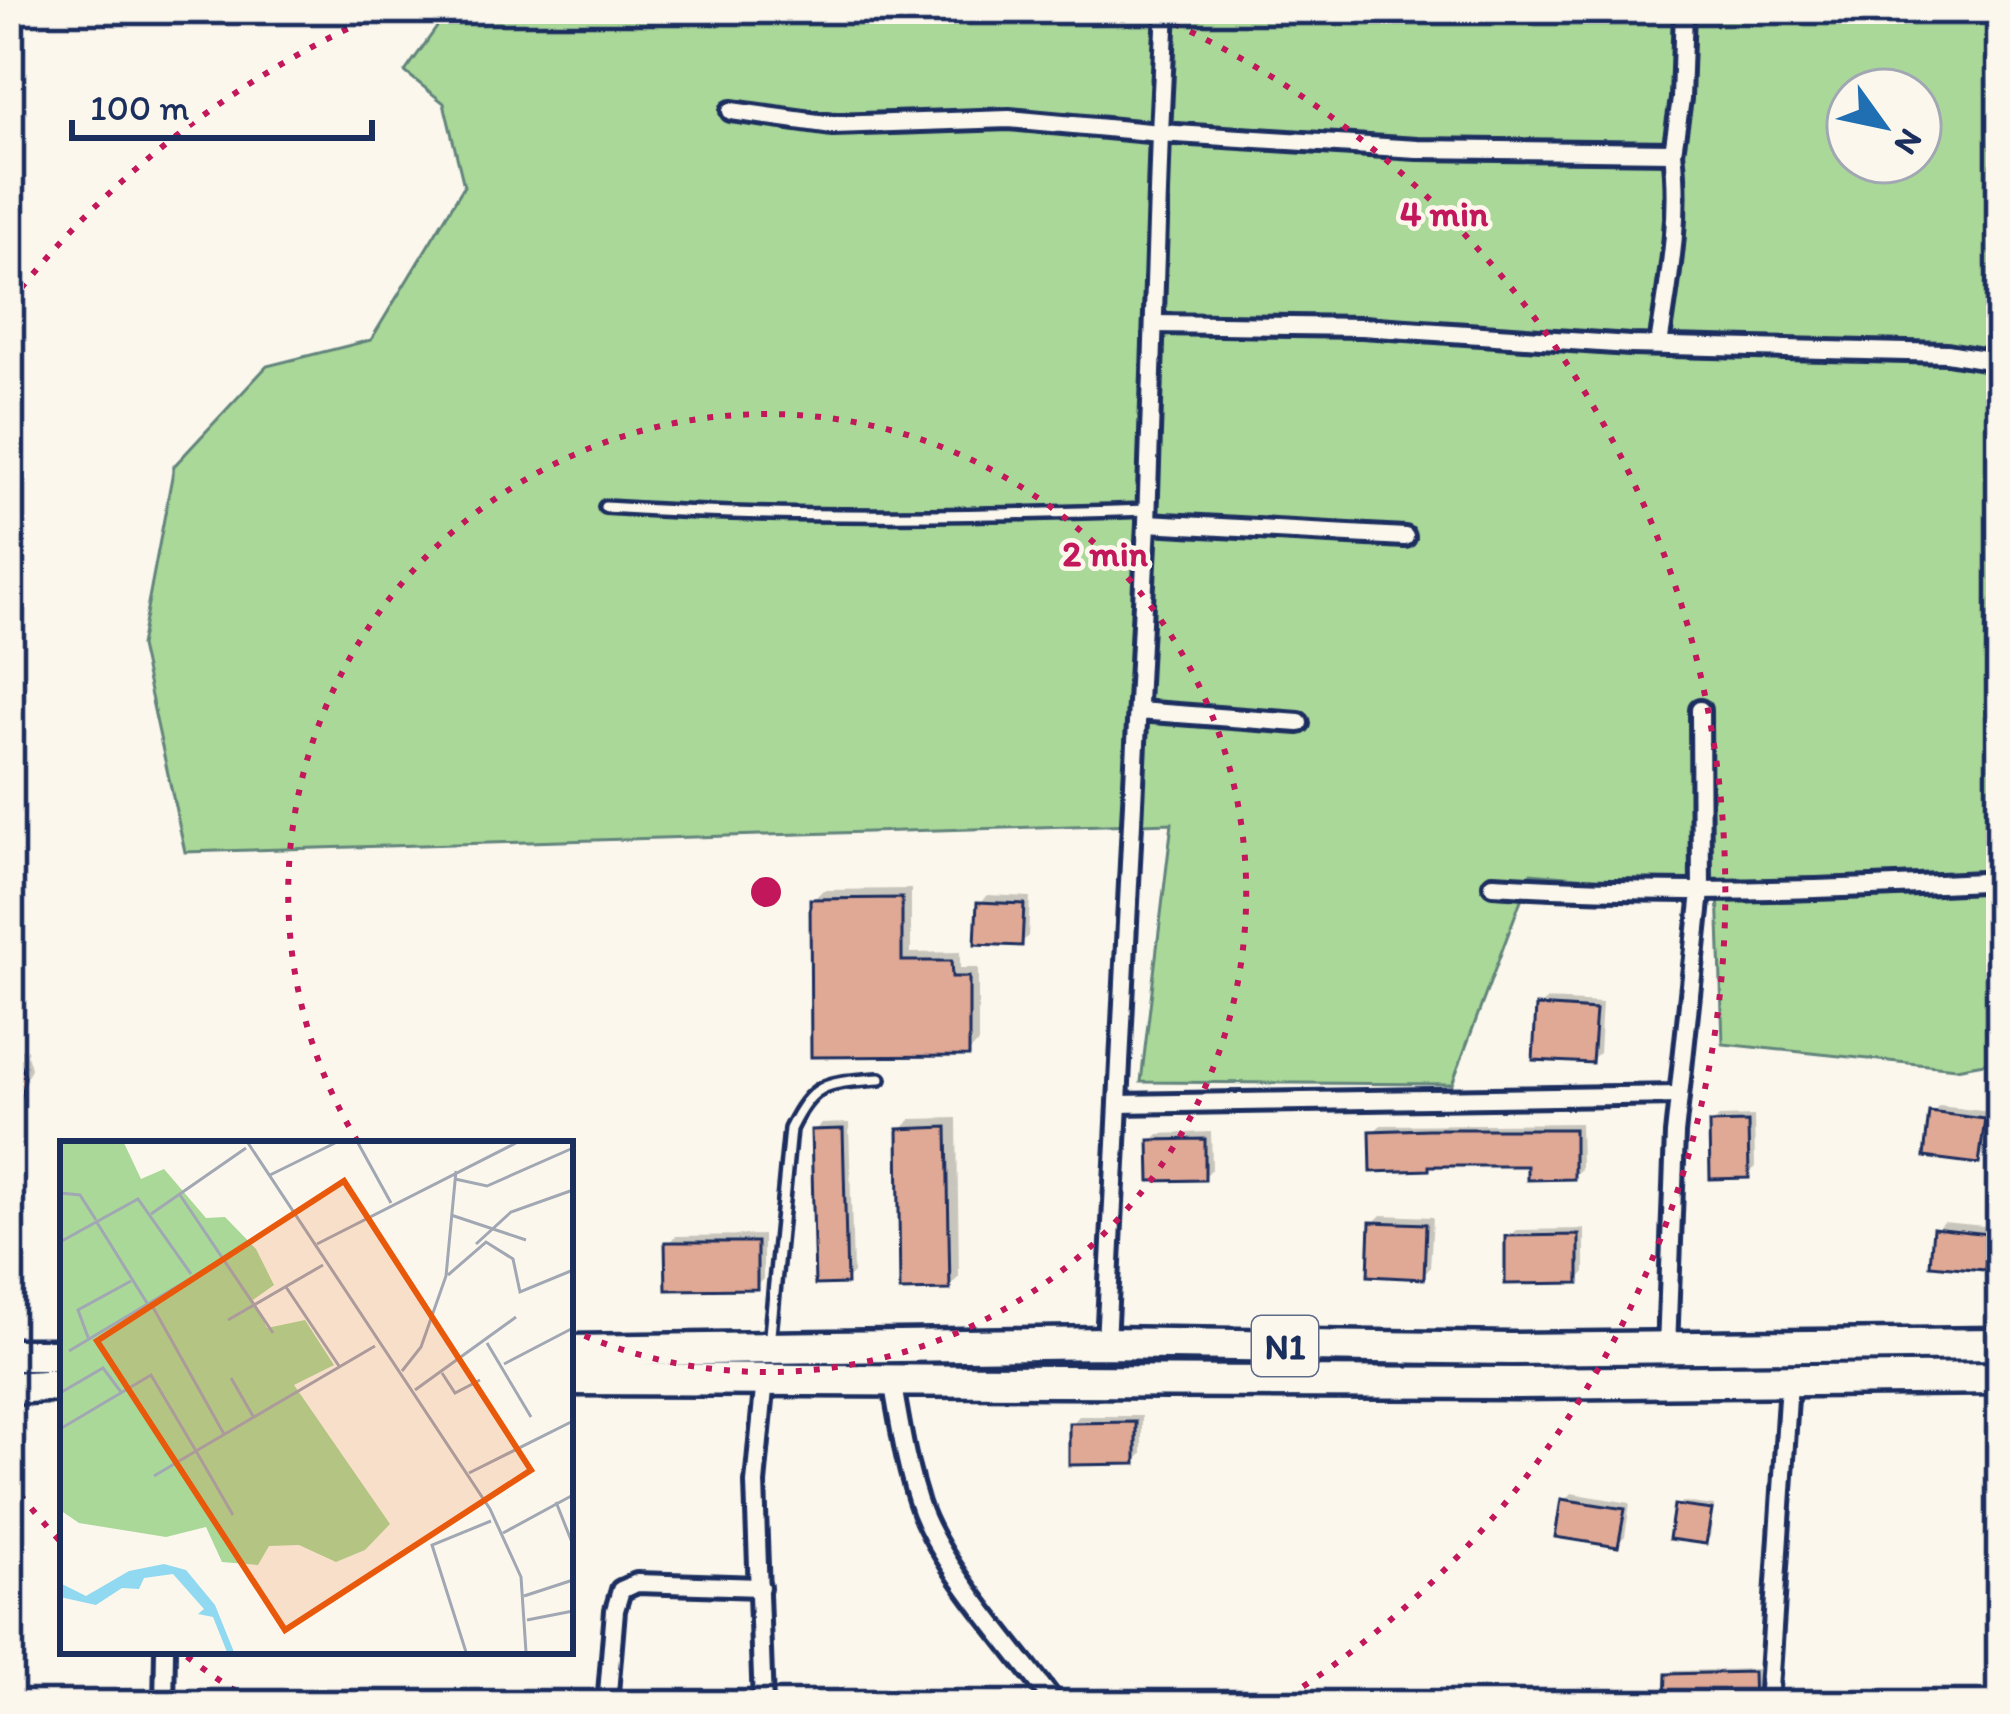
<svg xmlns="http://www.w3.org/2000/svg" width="2010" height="1714" viewBox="0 0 2010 1714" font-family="Itim,sans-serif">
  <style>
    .green { fill: #aad898; stroke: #62847b; stroke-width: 3; fill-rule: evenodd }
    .shadow { fill: #0003 }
    .building { fill: #e0a996; stroke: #1b2f5e; stroke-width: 3 }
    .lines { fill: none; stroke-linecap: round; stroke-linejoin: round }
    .lane-casing { stroke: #1b2f5e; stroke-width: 18 }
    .street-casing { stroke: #1b2f5e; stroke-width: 26 }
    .highway-casing { stroke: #1b2f5e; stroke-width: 39 }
    .lane { stroke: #fbf7ec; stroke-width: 9 }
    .street { stroke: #fbf7ec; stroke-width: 16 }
    .highway { stroke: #fbf7ec; stroke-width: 30 }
    .ring { fill: none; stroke: #c2185b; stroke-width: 6; stroke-dasharray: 6 12 }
    .labels { text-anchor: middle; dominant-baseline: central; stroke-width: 9; stroke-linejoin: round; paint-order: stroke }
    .shield { fill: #fbf7ec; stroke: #5e6b89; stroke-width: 3 }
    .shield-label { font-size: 36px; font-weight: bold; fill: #1b2f5e }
    .inset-road { fill: none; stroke: #a1a7b3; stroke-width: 3 }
    .view { fill: #e8590c; fill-opacity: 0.15; stroke: #e8590c; stroke-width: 6 }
    .inset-edge { fill: none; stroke: #1b2f5e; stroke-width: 6 }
    .centre { fill: #c2185b; stroke: #fbf7ec; stroke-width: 6 }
    .ring-label { font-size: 36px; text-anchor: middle; font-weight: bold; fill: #c2185b; stroke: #fbf7ec; stroke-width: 9; stroke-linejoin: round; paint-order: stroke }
  </style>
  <rect width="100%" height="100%" fill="#fbf7ec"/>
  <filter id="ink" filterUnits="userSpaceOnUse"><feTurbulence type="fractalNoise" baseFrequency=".00833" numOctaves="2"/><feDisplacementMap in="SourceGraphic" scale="24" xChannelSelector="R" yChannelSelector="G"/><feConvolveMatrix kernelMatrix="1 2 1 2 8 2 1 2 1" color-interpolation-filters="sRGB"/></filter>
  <g filter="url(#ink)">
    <path class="green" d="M450,9H2001V1060L1956,1068L1723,1044L1718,889L1531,873L1452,1084L1141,1082L1172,823L185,852L140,646L174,466L267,366L371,340L464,186L444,103L405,72ZM1848,90H1920V162H1848Z"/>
    <g class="shadow">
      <polygon points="911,889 911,953 960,952 960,968 978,968 978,1043 968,1053 813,900 823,890"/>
      <polygon points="988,895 1030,897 1028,936 1021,943 980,903"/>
      <polygon points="1547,1000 1602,1003 1599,1053 1591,1060 1539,1008"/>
      <polygon points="9,1042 26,1051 31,1068 23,1087 9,1098"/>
      <polygon points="1939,1106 1991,1112 1985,1153 1978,1161 1932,1114"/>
      <polygon points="1754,1116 1755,1167 1748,1175 1712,1124 1719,1117"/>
      <polygon points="957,1118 959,1277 949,1287 901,1130 911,1119"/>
      <polygon points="849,1123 853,1273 845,1281 814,1131 821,1124"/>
      <polygon points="1580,1123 1581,1169 1573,1176 1530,1163 1433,1163 1428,1167 1373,1132 1381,1125"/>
      <polygon points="1211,1132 1212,1169 1204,1177 1152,1141 1159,1134"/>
      <polygon points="1381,1215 1433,1217 1430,1268 1423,1276 1373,1223"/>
      <polygon points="1943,1222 1995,1227 1991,1259 1984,1267 1936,1230"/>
      <polygon points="1585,1229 1585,1272 1578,1280 1508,1237 1516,1230"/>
      <polygon points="763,1235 763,1279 756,1286 668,1243 676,1236"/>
      <polygon points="1079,1416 1142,1416 1142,1454 1135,1461 1072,1424"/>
      <polygon points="9,1448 21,1450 17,1474 13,1479 9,1478"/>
      <polygon points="1571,1493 1630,1503 1625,1536 1617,1544 1564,1501"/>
      <polygon points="1682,1502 1714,1506 1710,1537 1705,1541 1677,1506"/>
      <polygon points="1757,1669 1757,1699 1753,1703 1669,1676 1673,1671"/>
    </g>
    <g class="building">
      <polygon points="902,898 902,961 951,961 952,977 969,977 969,1056 811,1057 810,899"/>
      <polygon points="977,902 1024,904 1022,946 975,944"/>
      <polygon points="1536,1006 1596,1010 1592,1063 1533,1060"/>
      <polygon points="9,1038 25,1077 16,1120 9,1119"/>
      <polygon points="1929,1112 1985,1119 1979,1164 1924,1157"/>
      <polygon points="1748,1122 1749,1178 1710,1179 1709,1123"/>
      <polygon points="947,1127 950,1290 900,1291 898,1129"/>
      <polygon points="843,1129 847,1284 815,1285 811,1130"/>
      <polygon points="1428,1129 1574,1129 1574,1179 1527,1180 1527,1166 1429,1166 1429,1170 1371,1172 1370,1131"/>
      <polygon points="1205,1139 1205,1180 1150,1181 1149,1140"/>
      <polygon points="1370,1222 1426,1224 1424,1279 1368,1276"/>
      <polygon points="1933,1228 1989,1234 1985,1270 1930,1265"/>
      <polygon points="1579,1235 1579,1283 1505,1284 1505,1236"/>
      <polygon points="665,1242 757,1242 757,1289 666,1290"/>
      <polygon points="1136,1422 1136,1464 1069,1465 1069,1423"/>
      <polygon points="1561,1499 1625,1509 1618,1547 1555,1537"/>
      <polygon points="1674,1505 1712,1510 1706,1544 1669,1539"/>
      <polygon points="1753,1672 1754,1705 1665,1703 1666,1674"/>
    </g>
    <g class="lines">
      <defs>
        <g id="lane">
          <path d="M605,507C786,519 967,516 1148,510"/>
          <path d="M769,1345L790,1129C814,1080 828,1083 880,1079"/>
        </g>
        <g id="street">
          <polyline points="731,111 833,125 1009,119 1160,133 1166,9"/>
          <polyline points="1156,324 1362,327 1630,345 1947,353 2001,362"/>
          <path d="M1659,345C1669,280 1681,217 1673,152"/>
          <polyline points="1147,523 1405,537"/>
          <polyline points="1138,711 1299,723"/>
          <path d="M1493,885C1666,896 1828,890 2001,881"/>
          <polyline points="1118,1104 1679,1095"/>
          <polyline points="1106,1343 1147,523 1160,133 1417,149 1673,152 1681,99 1684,9"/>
          <polyline points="1667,1348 1675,1134 1701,892 1700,710"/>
          <path d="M891,1374C899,1419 906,1469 922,1512C947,1575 1015,1649 1056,1705"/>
          <polyline points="164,1705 165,1651"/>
          <polyline points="607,1705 615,1610 621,1590 637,1583 760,1587"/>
          <polyline points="763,1705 755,1483 765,1379"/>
          <polyline points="1768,1705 1789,1383"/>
        </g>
        <g id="highway">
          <polyline points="570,1351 1106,1343 1511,1349 2001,1344"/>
          <polyline points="9,1355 63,1355"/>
          <polyline points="570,1379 1517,1383 2001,1378"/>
          <polyline points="9,1388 63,1385"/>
        </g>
      </defs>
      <use href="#lane" class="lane-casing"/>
      <use href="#street" class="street-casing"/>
      <use href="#highway" class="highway-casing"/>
      <use href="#lane" class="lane"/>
      <use href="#street" class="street"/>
      <use href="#highway" class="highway"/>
    </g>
  </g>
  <g class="ring">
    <path d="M358 1142A479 479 0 1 1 571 1330"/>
    <path d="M251 1701A959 959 0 0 1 182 1653M59 1540A959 959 0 0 1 10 1482M10 302A959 959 0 0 1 391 9M1141 9A959 959 0 0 1 1281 1701"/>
  </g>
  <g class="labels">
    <rect class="shield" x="1252" y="1316" width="66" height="60" rx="9"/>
    <g class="shield-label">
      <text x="1285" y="1346">N1</text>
    </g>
  </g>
  <g transform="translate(60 1141)">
    <rect width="513" height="513" fill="#fbf7ec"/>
    <path d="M0,2H64L81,38L104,28L146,77L165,76L196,108L214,144L193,159L207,187L245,179L274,224L234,244L330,383L305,409L276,421L239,404L209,405L198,424L162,421L146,386L106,396L19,382L0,369Z" fill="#aad898"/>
    <path d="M104,423L126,429L155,464L174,511H167L153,476L138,473L144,468L113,433L84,437L79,448L62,447L36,464L0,456V442L26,455L69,430Z" fill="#90d9f1"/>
    <path class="inset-road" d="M188,2L430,368L461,436L466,511M298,2L331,62M210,34L275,2M395,38L427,45L513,7M0,52L20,54L36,79M120,54L213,192M91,73L186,7M391,74L466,99M36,80L87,162M0,101L78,58L131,133M257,103L456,2M416,103L451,71L513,49M388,134L426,101L453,118L460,151L513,129M226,146L279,225M90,161L164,293M168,179L263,124M29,199L18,169L71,140M427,202L471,276M9,210L195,99M444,223L513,187M342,230L361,206L386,135L396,30M382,232L395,252L420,239M171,237L193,275M355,249L456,176M0,252L43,227L61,251M0,288L91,234L136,310L315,205M409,332L513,280M94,335L136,310L173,374M496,361L513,404M443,392L513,354M464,455L513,439M467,479L513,470M406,511L372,404L431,380"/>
    <path class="view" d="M284,40L471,329L225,489L37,200Z"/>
    <rect width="513" height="513" class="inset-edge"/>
  </g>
  <circle cx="766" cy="892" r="18" class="centre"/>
  <g class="ring-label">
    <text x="1444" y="226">4 min</text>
    <text x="1105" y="566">2 min</text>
  </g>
  <rect width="2010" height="1714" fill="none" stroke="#fbf7ec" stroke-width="48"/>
  <rect x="24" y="24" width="1962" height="1666" fill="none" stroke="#1b2f5e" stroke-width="4.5" filter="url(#ink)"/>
  <g transform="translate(1884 126) rotate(123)"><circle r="57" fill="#fbf7ec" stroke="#a1a7b3" stroke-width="3"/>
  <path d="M0-9L21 45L0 30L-21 45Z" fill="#1f6fb2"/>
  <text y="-18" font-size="33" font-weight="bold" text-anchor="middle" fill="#1b2f5e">N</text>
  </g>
  <path d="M72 120v18h300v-18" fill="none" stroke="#1b2f5e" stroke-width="6"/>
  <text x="90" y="120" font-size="36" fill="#1b2f5e" stroke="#fbf7ec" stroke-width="9" paint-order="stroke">100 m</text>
</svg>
